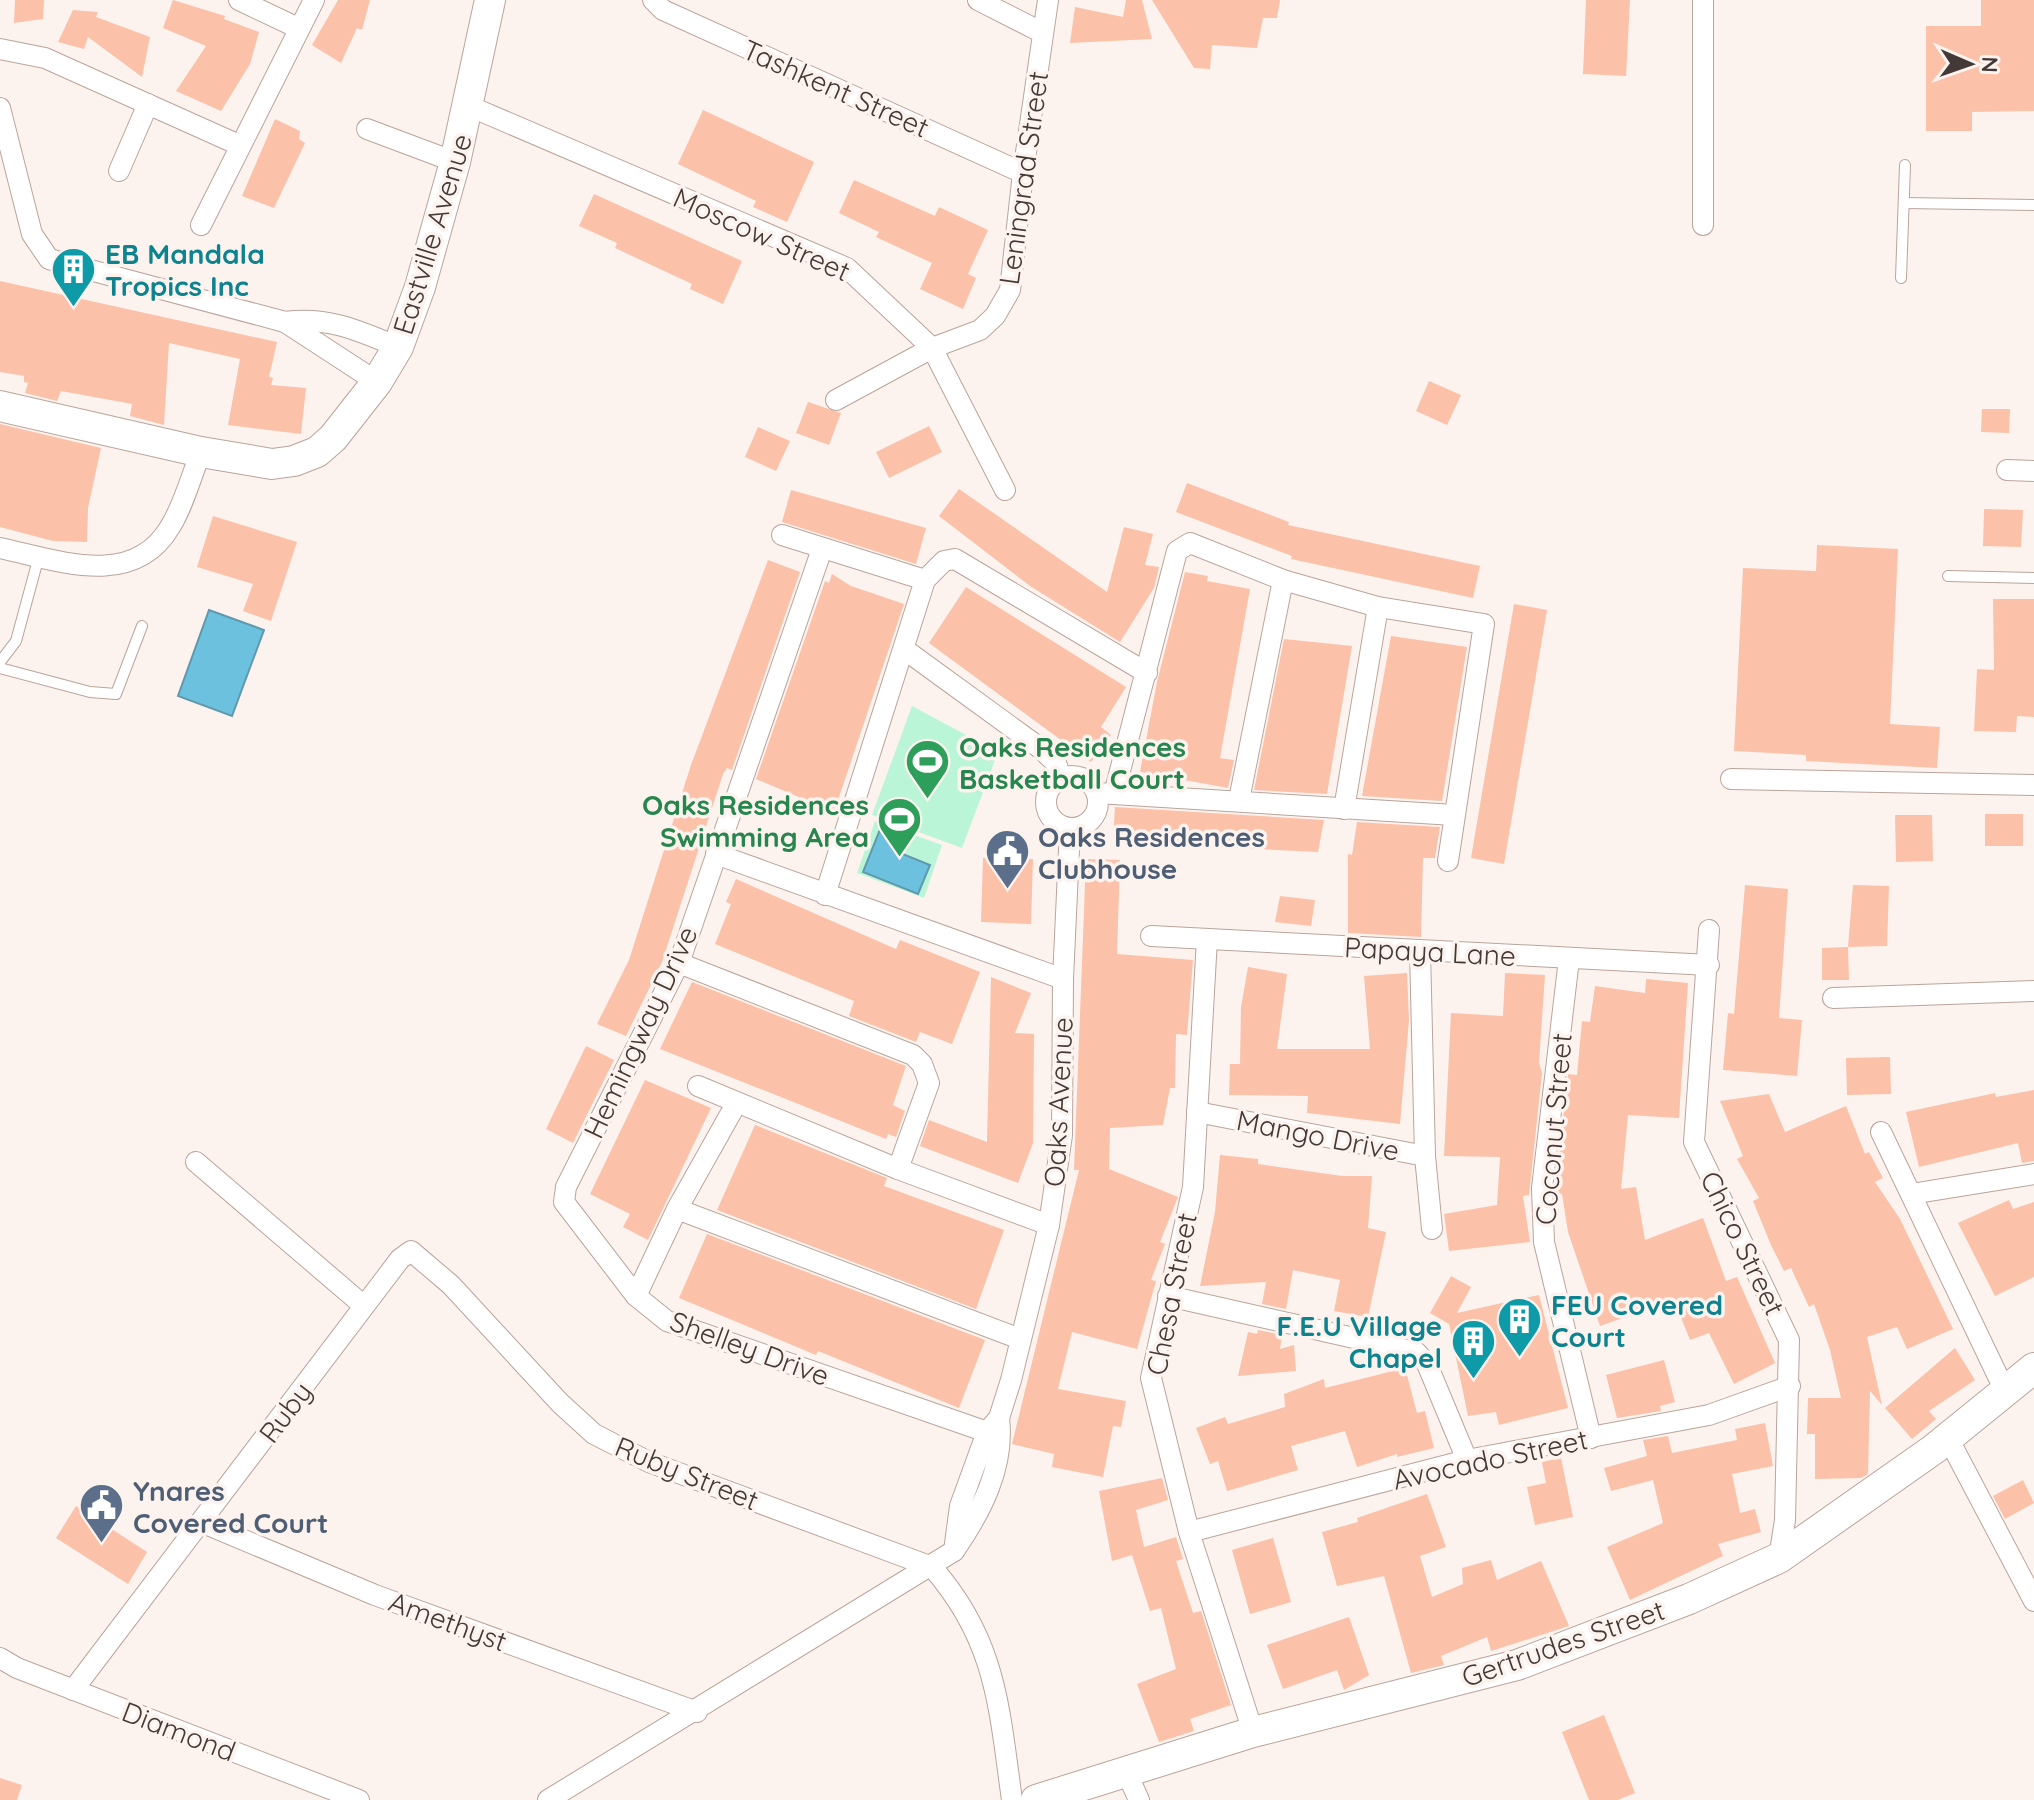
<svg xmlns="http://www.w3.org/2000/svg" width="2034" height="1800" viewBox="0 0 2034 1800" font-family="Quicksand,sans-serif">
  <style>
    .green { fill: #bbf5d8 }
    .water { fill: #6cc1df; stroke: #6098ac; stroke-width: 2 }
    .building { fill: #fbc1a9 }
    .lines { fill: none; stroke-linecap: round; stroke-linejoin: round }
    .lane-casing { stroke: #baa49b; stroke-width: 12 }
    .street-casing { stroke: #baa49b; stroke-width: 22 }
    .secondary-casing { stroke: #baa49b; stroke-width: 32 }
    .lane { stroke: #fff; stroke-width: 10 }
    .street { stroke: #fff; stroke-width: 20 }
    .secondary { stroke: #fff; stroke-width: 30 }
    .labels { text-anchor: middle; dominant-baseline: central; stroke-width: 7; stroke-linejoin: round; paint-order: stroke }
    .street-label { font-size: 28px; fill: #433936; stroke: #fcf3ef }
    .culture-label { font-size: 28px; font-weight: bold; fill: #0d838f; stroke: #fcf3ef; text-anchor: start }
    .leisure-label { font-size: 28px; font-weight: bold; fill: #27864d; stroke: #fcf3ef; text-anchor: start }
    .service-label { font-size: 28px; font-weight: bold; fill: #4e5e75; stroke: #fcf3ef; text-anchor: start }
  </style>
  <rect width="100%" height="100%" fill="#fcf3ef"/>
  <g class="green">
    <polygon points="912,706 998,752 962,848 872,815"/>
    <polygon points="875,821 942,845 924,898 857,873"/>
  </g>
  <g class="water">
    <polygon points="209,610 264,630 232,716 178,696"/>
    <polygon points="881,827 901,835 895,851 930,865 918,894 863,872"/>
  </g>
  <g class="building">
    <polygon points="15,0 44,0 43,19 14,23"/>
    <polygon points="173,0 225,16 224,19 259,32 250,64 221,111 176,91 206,46 163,28"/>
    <polygon points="338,0 370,0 362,30 357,28 341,63 312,45"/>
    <polygon points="1126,0 1142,0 1152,39 1070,43 1075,7 1123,17"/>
    <polygon points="1152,0 1280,0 1277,18 1263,18 1257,48 1212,45 1210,69 1194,68"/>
    <polygon points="1586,0 1630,0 1626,76 1583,74"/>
    <polygon points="1981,0 2034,0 2034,111 1972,112 1972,131 1926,131 1926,26 1981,26"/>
    <polygon points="73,10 98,12 96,17 150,37 142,77 88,37 84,49 58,42"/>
    <polygon points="703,110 814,162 787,222 753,207 756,201 678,164"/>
    <polygon points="275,119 300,131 299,139 305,143 274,208 242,196"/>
    <polygon points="854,180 935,216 939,207 988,230 968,274 976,278 963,309 920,289 932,263 876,237 879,232 839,213"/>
    <polygon points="594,194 742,261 723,304 690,289 692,284 615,248 617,243 579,226"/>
    <polygon points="0,281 277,342 269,377 273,378 271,385 306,388 301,434 228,425 240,359 169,343 164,425 130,416 132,404 61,391 57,401 25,393 28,383 24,382 24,376 0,372"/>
    <polygon points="1429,381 1461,395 1447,425 1416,411"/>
    <polygon points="808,402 841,413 829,445 796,433"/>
    <polygon points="1982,409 2010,409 2009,433 1981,432"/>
    <polygon points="0,424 101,448 88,508 87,542 53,541 0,527"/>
    <polygon points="929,426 942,452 889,478 876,452"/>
    <polygon points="758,427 790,441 776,471 745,457"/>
    <polygon points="1187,483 1289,522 1288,525 1480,566 1473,598 1291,559 1292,556 1176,512"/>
    <polygon points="959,489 1107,592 1124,527 1153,534 1145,565 1159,567 1154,588 1120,642 1030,586 939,516"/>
    <polygon points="791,490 926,528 916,564 782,522"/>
    <polygon points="1984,509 2023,510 2021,547 1983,546"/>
    <polygon points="213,516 297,542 271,621 243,611 253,584 197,567"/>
    <polygon points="1817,545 1898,549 1890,724 1940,727 1937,768 1806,761 1806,755 1734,751 1743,568 1816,571"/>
    <polygon points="768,560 800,572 732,770 727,768 723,774 662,962 626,1036 597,1024 629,960 691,765"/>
    <polygon points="1185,572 1208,576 1207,581 1250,589 1220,758 1234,760 1228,788 1140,772 1157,682"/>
    <polygon points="832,574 851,586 904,604 834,812 756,779 825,581 829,583"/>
    <polygon points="966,587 1126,687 1101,727 1111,735 1091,762 929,643"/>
    <polygon points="1993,599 2034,599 2034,717 2017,716 2016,732 1974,731 1977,669 1994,670"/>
    <polygon points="1514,604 1547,610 1504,864 1471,858"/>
    <polygon points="1391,636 1467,647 1442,801 1362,796"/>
    <polygon points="1284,639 1352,646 1327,794 1254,790"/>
    <polygon points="1115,807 1324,820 1318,852 1276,850 1113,840"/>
    <rect x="1985" y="814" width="38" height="32"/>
    <polygon points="1895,815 1932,815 1933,861 1896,862"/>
    <polygon points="1357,822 1440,827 1435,858 1423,858 1421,937 1348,933 1348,854 1352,855"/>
    <polygon points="983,858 1033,859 1031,924 981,922"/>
    <polygon points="1086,859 1120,860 1117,954 1193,960 1187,1035 1176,1034 1175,1088 1170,1088 1163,1125 1110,1128 1109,1169 1178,1197 1160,1242 1165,1244 1151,1280 1156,1281 1137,1349 1072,1332 1058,1389 1126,1401 1121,1427 1113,1426 1103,1477 1052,1467 1054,1454 1012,1444 1079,1170 1074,1170"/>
    <polygon points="736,879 896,949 900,940 980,972 952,1044 920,1032 916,1042 849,1016 854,1001 715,944 731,904 726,902"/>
    <polygon points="1745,885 1788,889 1779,1018 1802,1020 1797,1076 1723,1070 1728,1013 1734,1014"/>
    <polygon points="1853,885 1889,886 1887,946 1848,947"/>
    <polygon points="1280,896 1315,900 1311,926 1275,922"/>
    <polygon points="1848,947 1849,980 1822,980 1822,948"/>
    <polygon points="1248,967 1287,974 1277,1049 1370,1049 1364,976 1407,973 1409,1020 1400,1124 1307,1113 1308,1096 1229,1095 1230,1064 1240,1064 1241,1007"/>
    <polygon points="1505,973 1545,975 1539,1063 1542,1073 1529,1195 1523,1196 1530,1242 1449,1251 1444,1214 1497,1205 1500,1157 1444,1156 1451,1013 1503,1016"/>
    <polygon points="991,977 1031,993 1015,1033 1034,1034 1033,1143 1018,1183 920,1146 929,1120 987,1142"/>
    <polygon points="1646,979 1688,983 1679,1118 1628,1115 1621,1189 1636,1187 1645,1240 1703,1218 1726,1281 1737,1277 1775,1363 1734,1384 1709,1333 1690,1340 1674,1300 1600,1326 1568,1232 1562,1194 1555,1194 1568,1074 1577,1075 1582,1021 1590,1022 1595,986 1645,993"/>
    <polygon points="692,982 906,1066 893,1105 905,1111 896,1137 888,1134 886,1139 660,1049"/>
    <polygon points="586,1046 614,1060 573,1143 546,1129"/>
    <polygon points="1890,1057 1891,1094 1847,1095 1846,1058"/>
    <polygon points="645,1080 711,1108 648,1240 623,1227 630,1214 590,1194"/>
    <polygon points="2034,1090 2034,1161 2022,1163 2018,1143 1919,1167 1906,1112 1995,1093 1996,1097"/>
    <polygon points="1769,1094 1785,1132 1846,1106 1865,1154 1869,1152 1883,1178 1875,1182 1900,1219 1953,1329 1907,1349 1897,1327 1867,1337 1882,1405 1870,1391 1868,1474 1861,1478 1815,1479 1815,1434 1807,1434 1808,1398 1841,1398 1830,1350 1814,1304 1809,1307 1791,1268 1784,1271 1771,1245 1753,1201 1759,1198 1737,1159 1743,1156 1720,1101"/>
    <polygon points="755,1125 887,1178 884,1186 1004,1230 976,1309 717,1210"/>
    <polygon points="1220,1155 1258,1159 1258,1164 1342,1176 1372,1176 1368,1228 1386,1232 1368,1317 1334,1311 1340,1280 1293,1270 1286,1309 1262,1304 1266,1282 1200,1286 1215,1212"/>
    <polygon points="2009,1200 2013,1209 2034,1202 2034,1277 1995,1296 1958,1223"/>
    <polygon points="707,1234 985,1340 959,1408 818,1351 816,1355 679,1298"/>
    <polygon points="1451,1276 1471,1287 1457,1313 1539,1295 1568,1408 1499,1425 1496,1412 1468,1416 1449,1324 1430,1313"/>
    <polygon points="1258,1330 1282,1335 1280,1349 1294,1345 1296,1371 1238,1376 1248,1332 1257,1334"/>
    <polygon points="1955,1348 1975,1380 1929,1411 1936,1419 1912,1439 1885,1408"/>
    <polygon points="1664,1360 1675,1402 1660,1406 1661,1411 1617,1418 1606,1375"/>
    <polygon points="1405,1368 1417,1413 1425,1411 1434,1448 1397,1457 1397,1454 1357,1467 1345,1431 1291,1446 1298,1470 1227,1491 1218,1461 1210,1464 1196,1428 1225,1417 1228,1424 1285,1407 1284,1394 1324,1379 1325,1388"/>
    <polygon points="1765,1423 1773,1466 1732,1474 1740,1513 1755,1509 1761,1532 1718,1544 1723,1556 1630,1600 1607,1547 1663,1523 1653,1480 1611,1491 1604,1468 1647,1456 1643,1440 1668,1436 1672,1453 1737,1440 1735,1429"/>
    <polygon points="1561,1458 1573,1517 1535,1525 1527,1487 1546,1483 1542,1462"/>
    <polygon points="1162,1478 1168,1500 1136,1510 1144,1547 1176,1537 1183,1559 1176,1561 1193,1613 1201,1611 1231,1705 1190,1719 1194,1731 1159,1742 1137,1684 1176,1669 1161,1608 1150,1611 1132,1555 1112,1561 1099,1491"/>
    <polygon points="2023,1480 2034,1503 2005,1519 1993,1496"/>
    <polygon points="1427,1494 1446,1547 1420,1556 1432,1597 1463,1584 1462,1568 1491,1560 1497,1580 1541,1561 1569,1626 1491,1651 1487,1637 1441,1656 1444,1665 1411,1673 1384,1576 1337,1586 1322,1532 1358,1522 1357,1518"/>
    <polygon points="76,1506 147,1552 128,1584 56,1538"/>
    <polygon points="1273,1538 1291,1602 1250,1614 1232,1550"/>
    <polygon points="1349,1617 1369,1675 1344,1690 1337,1670 1283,1689 1267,1645"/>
    <polygon points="1604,1715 1635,1793 1618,1800 1589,1800 1562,1732"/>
    <polygon points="0,1778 22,1785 17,1800 0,1800"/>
  </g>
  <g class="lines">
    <defs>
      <g id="lane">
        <polyline points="1904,203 2034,205"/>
        <polyline points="1901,278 1905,165"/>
        <polyline points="1948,576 2034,578"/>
        <polyline points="0,662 16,641 39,556"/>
        <polyline points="0,668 90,692 116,694 142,626"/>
      </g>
      <g id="street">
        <polyline points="239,0 298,28"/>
        <polyline points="653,0 663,10 1023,173"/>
        <polyline points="978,0 1043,33"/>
        <polyline points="0,49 45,58 239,145"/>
        <polyline points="469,106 847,268 932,348 1005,490"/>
        <path d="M0,108L32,234L49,259L285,322C327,316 360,331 398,347"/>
        <polyline points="367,129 455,162"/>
        <polyline points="119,171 148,104"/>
        <polyline points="201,225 314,0"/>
        <polyline points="1703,225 1703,0"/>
        <polyline points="285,322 377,382"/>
        <polyline points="836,400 932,348 980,330 995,316 1010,290 1023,173 1048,0"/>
        <polyline points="2007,470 2034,471"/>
        <polyline points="782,535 925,580"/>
        <path d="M0,548C57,560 133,590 170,527C184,505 191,476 201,452"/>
        <polyline points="822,549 679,963 566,1187 564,1202 636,1296 667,1321 987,1432"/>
        <polyline points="904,649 1040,748 1056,763 1061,778"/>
        <circle cx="1072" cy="802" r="26"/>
        <polyline points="1731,779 2034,785"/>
        <polyline points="1097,793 1454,815"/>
        <polyline points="1114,794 1177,551 1190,543 1283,580 1378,607 1484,624 1448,861"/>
        <polyline points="1239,800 1283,580"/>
        <polyline points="1344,809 1378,607"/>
        <polyline points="716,854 1063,979"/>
        <polyline points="825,895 925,580 944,561 955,559 1147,673"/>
        <polyline points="1709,930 1694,1142 1789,1340 1785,1520 1779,1558"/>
        <polyline points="1151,936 1709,965"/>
        <polyline points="1207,939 1193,1187 1151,1378 1189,1532 1253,1732"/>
        <polyline points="1420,951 1425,1156 1432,1229"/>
        <polyline points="1569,959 1542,1188 1544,1242 1591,1438"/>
        <polyline points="679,963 913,1055 922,1064 929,1083 898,1169"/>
        <polyline points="1833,998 2034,991"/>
        <polyline points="698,1086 898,1169 1049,1225"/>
        <polyline points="1197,1112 1425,1156"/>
        <polyline points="1881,1132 2005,1391"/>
        <polyline points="196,1162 364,1306"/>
        <polyline points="1911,1194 2034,1174"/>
        <polyline points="677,1209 1020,1339"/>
        <polyline points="636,1296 677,1209 736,1104"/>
        <polyline points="1168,1296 1416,1352 1427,1364 1467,1460"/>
        <polyline points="1948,1438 2034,1601"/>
        <polyline points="201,1522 375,1595 697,1712"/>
        <polyline points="1189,1532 1467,1460 1709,1415 1790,1386"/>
        <polyline points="954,1551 960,1506 987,1432 999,1418 1011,1380 1049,1225 1062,1135 1063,979 1070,828"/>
        <polyline points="0,1658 17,1668 359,1800"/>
        <path d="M73,1690L400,1259L411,1251L451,1285L560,1403L594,1434L649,1462L932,1567C997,1641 999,1708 1012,1800"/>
        <polyline points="1126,1771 1139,1800"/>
        <path d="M548,1800L954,1551C981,1512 1005,1467 999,1418"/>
      </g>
      <g id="secondary">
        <polyline points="0,406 201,452 272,464 294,461 317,452 333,438 377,382 398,347 420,287 455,162 490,0"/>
        <polyline points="1036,1800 1253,1732 1517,1665 1689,1599 1779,1558 1934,1449 2034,1368"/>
      </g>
    </defs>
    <use href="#lane" class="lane-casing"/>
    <use href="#street" class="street-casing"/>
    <use href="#secondary" class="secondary-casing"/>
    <use href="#lane" class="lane"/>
    <use href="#street" class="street"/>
    <use href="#secondary" class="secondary"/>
  </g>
  <defs>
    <symbol id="building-pin" viewBox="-11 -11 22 30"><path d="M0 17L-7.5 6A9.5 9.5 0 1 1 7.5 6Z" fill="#0f9aa8" stroke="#fcf3ef"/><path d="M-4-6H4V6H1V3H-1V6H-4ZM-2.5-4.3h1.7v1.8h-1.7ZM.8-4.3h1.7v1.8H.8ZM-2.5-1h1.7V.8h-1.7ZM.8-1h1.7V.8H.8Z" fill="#fff"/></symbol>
    <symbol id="stadium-pin" viewBox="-11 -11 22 30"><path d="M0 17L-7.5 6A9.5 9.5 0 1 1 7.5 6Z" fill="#2e9e5b" stroke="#fcf3ef"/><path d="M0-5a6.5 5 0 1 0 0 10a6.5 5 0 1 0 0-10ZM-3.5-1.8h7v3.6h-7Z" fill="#fff"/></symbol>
    <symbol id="civic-pin" viewBox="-11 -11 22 30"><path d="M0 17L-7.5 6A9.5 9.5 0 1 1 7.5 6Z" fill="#5c6f8a" stroke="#fcf3ef"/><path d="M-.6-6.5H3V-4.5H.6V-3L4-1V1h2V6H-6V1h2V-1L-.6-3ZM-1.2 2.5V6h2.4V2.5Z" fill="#fff"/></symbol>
  </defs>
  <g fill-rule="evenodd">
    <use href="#building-pin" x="48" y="244" width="51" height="69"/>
    <use href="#stadium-pin" x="902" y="736" width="51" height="69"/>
    <use href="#stadium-pin" x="874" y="794" width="51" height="69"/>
    <use href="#civic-pin" x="982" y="826" width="51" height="69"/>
    <use href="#building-pin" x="1494" y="1294" width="51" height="69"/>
    <use href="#building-pin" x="1448" y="1316" width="51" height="69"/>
    <use href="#civic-pin" x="76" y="1480" width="51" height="69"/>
  </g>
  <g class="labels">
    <g class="street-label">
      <text transform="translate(836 88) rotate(24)">Tashkent Street</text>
      <text transform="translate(1023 178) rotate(-82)">Leningrad Street</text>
      <text transform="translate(432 234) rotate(-73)">Eastville Avenue</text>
      <text transform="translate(762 234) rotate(24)">Moscow Street</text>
      <text transform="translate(1430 951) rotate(3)">Papaya Lane</text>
      <text transform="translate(640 1032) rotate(-65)">Hemingway Drive</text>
      <text transform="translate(1058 1102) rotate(-87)">Oaks Avenue</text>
      <text transform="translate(1553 1129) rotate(-85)">Coconut Street</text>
      <text transform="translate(1318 1135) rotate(11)">Mango Drive</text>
      <text transform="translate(1743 1243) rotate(64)">Chico Street</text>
      <text transform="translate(1171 1294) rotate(-79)">Chesa Street</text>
      <text transform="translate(750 1348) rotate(20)">Shelley Drive</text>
      <text transform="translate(285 1412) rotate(-53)">Ruby</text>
      <text transform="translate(1490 1459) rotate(-12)">Avocado Street</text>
      <text transform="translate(687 1473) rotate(22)">Ruby Street</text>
      <text transform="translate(448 1621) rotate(20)">Amethyst</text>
      <text transform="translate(1563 1643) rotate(-19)">Gertrudes Street</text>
      <text transform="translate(179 1731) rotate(21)">Diamond</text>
    </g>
    <g class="culture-label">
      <text x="105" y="253">EB Mandala<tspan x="105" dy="32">Tropics Inc</tspan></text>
      <text x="1551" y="1304">FEU Covered<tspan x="1551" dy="32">Court</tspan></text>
      <text x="1442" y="1325" text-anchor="end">F.E.U Village<tspan x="1442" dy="32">Chapel</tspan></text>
    </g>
    <g class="leisure-label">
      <text x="959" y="746">Oaks Residences<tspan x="959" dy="32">Basketball Court</tspan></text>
      <text x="869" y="804" text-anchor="end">Oaks Residences<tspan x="869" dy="32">Swimming Area</tspan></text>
    </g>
    <g class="service-label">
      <text x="1038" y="836">Oaks Residences<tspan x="1038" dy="32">Clubhouse</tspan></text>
      <text x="133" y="1490">Ynares<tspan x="133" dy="32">Covered Court</tspan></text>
    </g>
  </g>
  <g transform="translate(1970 64) rotate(92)" stroke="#fcf3ef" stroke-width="6" paint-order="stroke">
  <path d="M0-6L14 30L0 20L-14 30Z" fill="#433936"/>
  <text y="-12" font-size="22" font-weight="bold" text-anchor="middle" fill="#433936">N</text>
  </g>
</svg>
